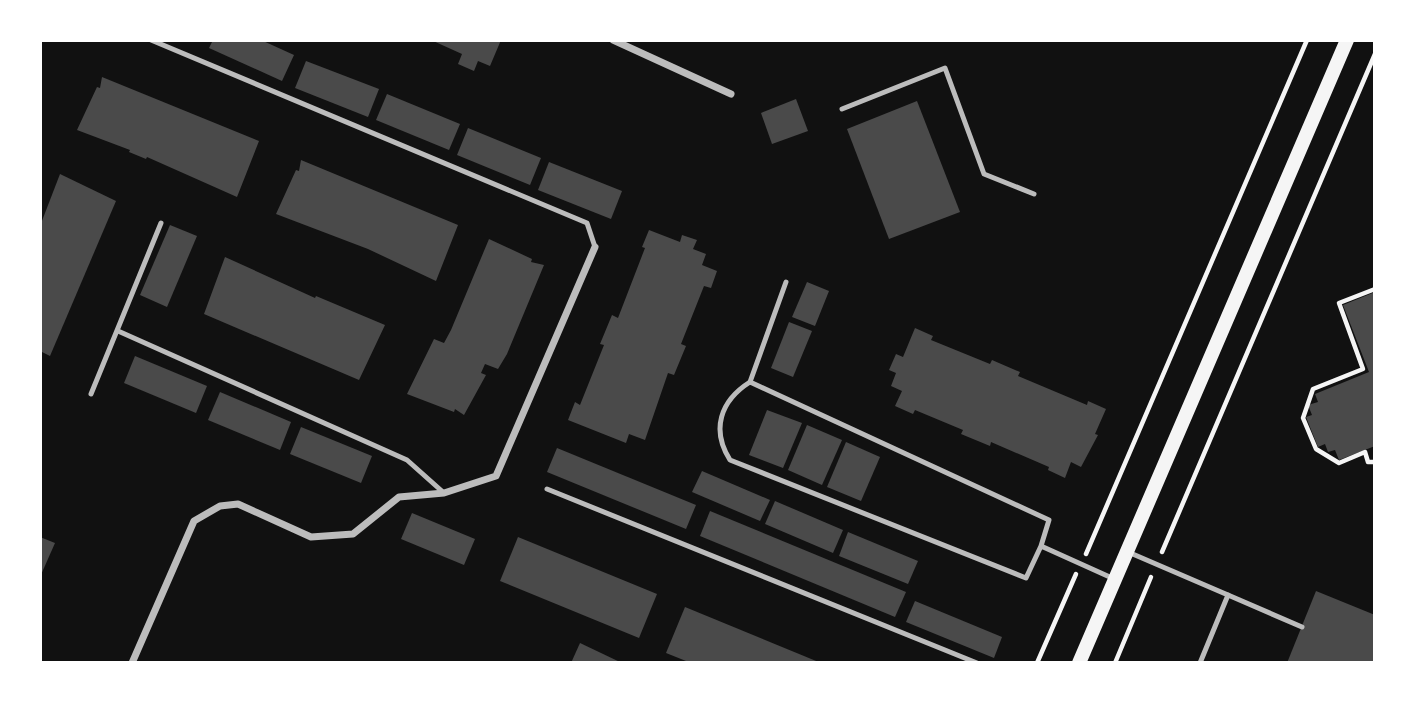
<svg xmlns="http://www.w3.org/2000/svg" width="1415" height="703" viewBox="0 0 1415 703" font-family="'Roboto Serif',serif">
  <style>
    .building { fill: #4a4a4a }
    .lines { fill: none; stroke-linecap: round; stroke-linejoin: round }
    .path { stroke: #f5f5f5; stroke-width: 4.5 }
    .service { stroke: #bcbcbc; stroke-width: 5 }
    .minor { stroke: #bcbcbc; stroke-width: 7 }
    .secondary { stroke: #f5f5f5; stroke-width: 14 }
  </style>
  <rect width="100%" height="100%" fill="#111"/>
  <g class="building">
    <polygon points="213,40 261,40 294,55 282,81 209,48"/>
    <polygon points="431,40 501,40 490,66 478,61 474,71 458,64 462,54"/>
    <polygon points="306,61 379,89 368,117 295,88"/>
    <polygon points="102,77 259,141 237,197 147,157 146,159 129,152 130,150 77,130 97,87 100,88"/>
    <polygon points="387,94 460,124 449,150 376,120"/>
    <polygon points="796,99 808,131 772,144 761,113"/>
    <polygon points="917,101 960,212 889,239 847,129"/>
    <polygon points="468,128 541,158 530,185 457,155"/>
    <polygon points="301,160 458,225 436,281 368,249 276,214 296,170 299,171"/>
    <polygon points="549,162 622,191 611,219 538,190"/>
    <polygon points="60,174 116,201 50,356 40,351 40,226"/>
    <polygon points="170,225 197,236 167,307 140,295"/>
    <polygon points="649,230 680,242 682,235 697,240 693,249 706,254 702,265 717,271 711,288 704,286 681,344 686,346 674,375 668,373 645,440 629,434 626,443 568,420 575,402 580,405 604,345 600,344 612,315 618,318 645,248 642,247"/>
    <polygon points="489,239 532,259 531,262 544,265 507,354 498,369 485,364 481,373 486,375 464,415 455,409 454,412 407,394 434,339 444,343 451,330"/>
    <polygon points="225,257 315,298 316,296 385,325 359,380 204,314"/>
    <polygon points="807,282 829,291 815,326 792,317"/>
    <polygon points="1375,292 1375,446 1339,460 1335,450 1328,452 1325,444 1318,447 1306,417 1312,415 1308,405 1318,402 1315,394 1369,372 1343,305"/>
    <polygon points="789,322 812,331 793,377 771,368"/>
    <polygon points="915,328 933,336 931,340 990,364 992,360 1020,372 1018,376 1087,405 1088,401 1106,409 1095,434 1098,435 1081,467 1071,462 1065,478 1048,470 1049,467 991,442 990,446 961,434 963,430 915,410 913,414 895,406 902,391 891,386 896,373 889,370 896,354 903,357"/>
    <polygon points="135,356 207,386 196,413 124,383"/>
    <polygon points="220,392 291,422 280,450 208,420"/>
    <polygon points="767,410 802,423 783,468 749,455"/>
    <polygon points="807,425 842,440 822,485 788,470"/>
    <polygon points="301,427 372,456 361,483 290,454"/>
    <polygon points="846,442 880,457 861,501 827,487"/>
    <polygon points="557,448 696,505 686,529 547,472"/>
    <polygon points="702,471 770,500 760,521 692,492"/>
    <polygon points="775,501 843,530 833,553 765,524"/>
    <polygon points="710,511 906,592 895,617 700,536"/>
    <polygon points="412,513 475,539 464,565 401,539"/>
    <polygon points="848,532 918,561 908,584 839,556"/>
    <polygon points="40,537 55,543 40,577"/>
    <polygon points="518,537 657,594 639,638 500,581"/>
    <polygon points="1316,591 1375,615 1375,663 1287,663"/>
    <polygon points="915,601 1002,637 994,658 906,622"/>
    <polygon points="685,607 821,663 691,663 666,653"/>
    <polygon points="580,643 622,663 571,663"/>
  </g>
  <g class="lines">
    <g class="path">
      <polyline points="1375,289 1339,303 1363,369 1313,389 1303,418 1316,449 1339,463 1365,452 1368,462 1375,462"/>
      <polyline points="1162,552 1375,54"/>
      <polyline points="1086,554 1307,40"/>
      <polyline points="1037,663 1076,574"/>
      <polyline points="1115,663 1151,577"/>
    </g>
    <g class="service">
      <polyline points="151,40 587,223 595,247"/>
      <polyline points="842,109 945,68 984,174 1034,194"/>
      <polyline points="118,331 407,460 444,493"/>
      <polyline points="750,382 786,282"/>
      <polyline points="91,394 161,223"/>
      <polyline points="547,489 977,663"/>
      <path d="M1041,546L1026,578L730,460C711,430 720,401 750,382L1049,520L1041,546L1112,578"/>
      <polyline points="1128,552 1228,595 1200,663"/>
      <polyline points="1228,595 1302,627"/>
    </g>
    <g class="minor">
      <polyline points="613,40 731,94"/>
      <polyline points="132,663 194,521 220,506 238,504 311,537 353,534 399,497 444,493 496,476 595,247"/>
    </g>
    <polyline class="secondary" points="1079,663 1347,40"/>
  </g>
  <rect width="1415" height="703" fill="none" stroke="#ffffff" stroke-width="84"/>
</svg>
